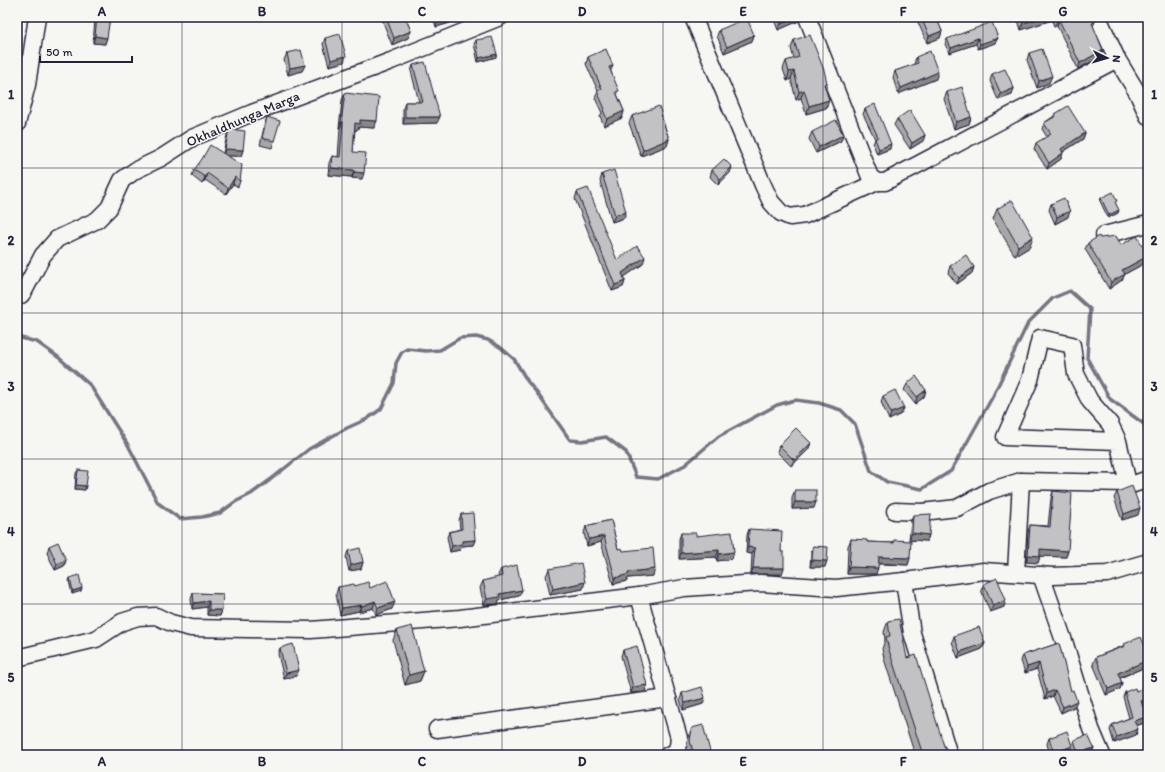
<svg xmlns="http://www.w3.org/2000/svg" width="1165" height="772" viewBox="0 0 1165 772" font-family="Itim,sans-serif">
  <style>
    .lines { fill: none; stroke-linecap: round; stroke-linejoin: round }
    .stream { stroke: #757583; stroke-width: 3.5 }
    .minor-casing { stroke: #22223b; stroke-width: 19 }
    .minor { stroke: #f6f6f2; stroke-width: 16 }
    .wall { fill: #a7a7a9; stroke: #22223b }
    .shaded-wall { fill: #888889; stroke: #22223b }
    .building { fill: #c2c2c4; stroke: #22223b }
    .grid { fill: none; stroke: #22223b; stroke-width: 1; stroke-opacity: 0.55 }
    .labels { text-anchor: middle; dominant-baseline: central; stroke-width: 3; stroke-linejoin: round; paint-order: stroke }
    .street-label { font-size: 14px; fill: #22223b; stroke: #f6f6f2 }
    .neatline { fill: none; stroke: #22223b; stroke-width: 1.5 }
    .grid-label { font-size: 13px; text-anchor: middle; font-weight: bold; fill: #22223b }
  </style>
  <rect width="100%" height="100%" fill="#f6f6f2"/>
  <filter id="ink" filterUnits="userSpaceOnUse"><feTurbulence type="fractalNoise" baseFrequency=".025" numOctaves="2"/><feDisplacementMap in="SourceGraphic" scale="8" xChannelSelector="R" yChannelSelector="G"/><feConvolveMatrix kernelMatrix="1 2 1 2 8 2 1 2 1" color-interpolation-filters="sRGB"/></filter>
  <g filter="url(#ink)">
    <g class="lines">
      <polyline class="stream" points="17,337 37,342 58,357 90,385 128,445 158,503 180,519 202,517 220,513 235,502 251,494 270,480 309,449 347,428 367,419 381,409 394,383 396,363 402,352 407,349 426,351 440,350 460,338 476,337 488,340 500,347 514,359 528,382 537,393 570,440 582,441 606,437 626,452 636,477 658,479 685,465 719,436 777,405 795,400 819,403 841,410 855,424 871,471 887,482 922,489 951,471 993,396 1028,323 1053,298 1070,291 1090,309 1087,358 1110,399 1148,427"/>
      <defs>
        <g id="minor">
          <polyline points="693,17 763,185 771,202 781,213 790,217 805,215 877,182"/>
          <polyline points="807,17 870,177 877,182 885,182 1117,59"/>
          <polyline points="1098,17 1117,59 1137,92 1148,116"/>
          <polyline points="17,124 27,85 37,17"/>
          <polyline points="1104,235 1148,224"/>
          <polyline points="17,297 21,295 24,291 43,255 57,239 97,220 109,208 122,180 136,170 161,158 192,138 252,113 391,61 500,17"/>
          <polyline points="1118,441 1005,437 1030,380 1040,338 1072,345 1076,374 1090,401 1110,424 1118,441 1128,483 1134,484 1148,479"/>
          <polyline points="895,511 922,512 957,508 989,491 1021,481 1128,483"/>
          <polyline points="1016,573 1021,481"/>
          <polyline points="1041,575 1065,644 1091,729 1102,755"/>
          <polyline points="904,581 912,633 949,755"/>
          <polyline points="639,596 679,738 678,746 675,753 668,755"/>
          <polyline points="17,658 96,639 122,622 138,617 156,616 171,623 191,628 311,630 460,618 639,596 684,588 760,583 836,588 904,581 984,571 1052,576 1107,574 1148,562"/>
          <polyline points="437,729 668,698"/>
        </g>
      </defs>
      <use href="#minor" class="minor-casing"/>
      <use href="#minor" class="minor"/>
    </g>
    <g class="wall">
      <polygon points="96,17 110,17 105,44 93,43 95,19"/>
      <polygon points="381,17 405,17 411,31 408,38 392,45"/>
      <polygon points="433,17 452,17 450,23 436,27"/>
      <polygon points="773,17 800,17 799,21 778,30"/>
      <polygon points="918,17 943,17 937,20 942,31 940,38 927,43 917,20"/>
      <polygon points="1017,17 1093,17 1095,22 1093,26 1101,57 1078,69 1057,26 1054,27 1052,20 1021,30"/>
      <polygon points="719,30 754,35 752,41 724,53 717,36"/>
      <polygon points="325,38 344,62 329,66 323,44"/>
      <polygon points="998,38 995,43 978,49 976,44 949,53 945,44 947,39"/>
      <polygon points="476,40 496,57 478,62 474,44"/>
      <polygon points="794,40 827,83 825,89 829,100 826,108 806,114 801,98 796,100 791,79 787,81 783,69 786,61 794,59 791,48"/>
      <polygon points="287,53 305,65 302,71 288,75 284,60"/>
      <polygon points="1029,53 1049,83 1037,88 1027,60"/>
      <polygon points="588,57 611,71 617,94 624,111 622,118 604,126 600,116 602,113 595,98 598,91 586,64"/>
      <polygon points="916,57 936,79 898,94 893,78 895,71 914,65 914,64"/>
      <polygon points="413,65 437,123 403,124 403,109 405,102 419,102 411,71"/>
      <polygon points="992,74 1014,88 1012,95 998,100 990,81"/>
      <polygon points="947,92 971,117 969,124 954,129 944,99"/>
      <polygon points="345,93 374,128 359,127 357,130 355,130 353,152 362,179 352,178 352,177 328,175 329,163 332,156 338,157 340,128 339,128 342,100"/>
      <polygon points="865,109 890,149 877,154 873,144 875,139 863,114"/>
      <polygon points="1055,114 1085,133 1083,139 1063,152 1061,159 1047,169 1034,149 1036,143 1047,137 1042,129 1044,123 1054,116"/>
      <polygon points="632,116 662,116 662,118 669,139 667,146 641,156 629,123"/>
      <polygon points="267,117 274,141 272,148 260,145 265,123"/>
      <polygon points="897,119 925,135 923,141 910,149 894,125"/>
      <polygon points="229,129 243,150 241,156 227,156 240,181 238,187 233,184 226,194 205,180 202,184 192,176 194,170 223,153 227,135"/>
      <polygon points="812,132 841,141 816,153 809,139"/>
      <polygon points="712,170 730,173 718,185 710,177"/>
      <polygon points="602,174 624,218 612,222 600,181"/>
      <polygon points="577,192 617,260 643,264 624,277 625,281 623,287 612,291 575,199"/>
      <polygon points="1101,198 1116,204 1118,213 1108,218 1100,201"/>
      <polygon points="1051,204 1068,217 1055,224 1049,210"/>
      <polygon points="997,209 1030,247 1015,256 993,219"/>
      <polygon points="1100,238 1121,245 1148,256 1145,263 1125,274 1122,280 1109,289 1085,249 1088,243"/>
      <polygon points="950,266 974,267 972,273 957,284 948,273"/>
      <polygon points="907,384 926,390 924,397 915,404 904,390"/>
      <polygon points="883,396 904,408 901,414 889,420 881,402"/>
      <polygon points="811,443 808,450 791,466 777,452 779,445"/>
      <polygon points="78,470 85,490 75,489 76,473"/>
      <polygon points="795,490 814,508 792,509 792,497"/>
      <polygon points="1053,491 1068,551 1066,557 1040,556 1038,563 1026,562 1028,532 1030,525 1048,526 1051,498"/>
      <polygon points="1117,492 1138,515 1122,520 1114,498"/>
      <polygon points="461,514 475,540 473,545 462,546 460,550 450,552 447,537 449,532 460,529 459,520"/>
      <polygon points="913,515 929,535 927,541 909,540 911,521"/>
      <polygon points="611,520 618,549 623,551 653,576 628,578 627,581 613,584 601,542 587,546 584,533 586,526"/>
      <polygon points="749,529 781,552 782,574 751,574 752,554 746,553 747,535"/>
      <polygon points="681,533 696,536 732,559 717,561 716,557 679,559 679,539"/>
      <polygon points="851,539 867,542 893,543 894,540 910,558 908,565 878,564 876,574 847,574 848,546"/>
      <polygon points="49,546 66,560 64,566 55,570 47,553"/>
      <polygon points="813,546 825,567 810,567 811,553"/>
      <polygon points="348,551 363,562 361,569 349,571 346,557"/>
      <polygon points="501,569 522,590 519,596 499,600 498,604 484,605 480,588 483,581 499,577 498,575"/>
      <polygon points="549,569 583,589 550,595 546,576"/>
      <polygon points="70,578 81,591 72,594 69,581"/>
      <polygon points="984,584 1004,607 990,612 981,590"/>
      <polygon points="355,586 370,588 392,609 376,615 373,608 359,612 359,611 340,615 336,594 338,587"/>
      <polygon points="193,593 223,594 222,610 220,616 207,615 207,607 192,609 191,599"/>
      <polygon points="888,621 907,658 944,746 950,755 915,755 885,662 882,649 885,640 884,632"/>
      <polygon points="397,630 424,671 420,681 405,685 393,640"/>
      <polygon points="954,636 985,643 982,649 958,658 952,642"/>
      <polygon points="1059,643 1074,707 1061,713 1053,696 1045,699 1037,669 1025,673 1021,661 1023,655"/>
      <polygon points="1124,644 1148,666 1120,678 1122,683 1120,689 1106,695 1093,664 1096,657 1123,646"/>
      <polygon points="280,648 296,676 284,679 278,654"/>
      <polygon points="623,650 647,685 645,692 631,693 621,656"/>
      <polygon points="1136,691 1148,698 1145,703 1142,705 1146,717 1144,723 1136,726 1136,735 1114,743 1110,730 1112,725 1129,718 1123,697 1125,692"/>
      <polygon points="682,693 703,704 683,710 680,700"/>
      <polygon points="692,728 711,755 688,755 686,751 688,737"/>
      <polygon points="1049,738 1072,746 1074,740 1094,748 1091,754 1089,755 1074,755 1072,747 1070,753 1064,755 1050,755 1047,744"/>
    </g>
    <g class="shaded-wall">
      <polygon points="69,17 89,17 88,19"/>
      <polygon points="449,17 452,17 450,23 436,27 438,21"/>
      <polygon points="657,17 663,17 655,20"/>
      <polygon points="764,17 768,17 763,20"/>
      <polygon points="796,17 800,17 799,21 778,30 781,24"/>
      <polygon points="937,17 943,17 935,21"/>
      <polygon points="1044,17 1053,17 1052,20 1021,30 1023,23"/>
      <polygon points="1059,20 1057,26 1054,27 1057,21"/>
      <polygon points="411,31 408,38 392,45 394,38"/>
      <polygon points="942,31 940,38 927,43 929,36"/>
      <polygon points="754,35 752,41 724,53 727,47"/>
      <polygon points="95,36 107,38 105,44 93,43"/>
      <polygon points="978,38 976,44 949,53 951,48"/>
      <polygon points="998,38 995,43 978,49 980,44"/>
      <polygon points="1103,50 1101,57 1078,69 1080,63"/>
      <polygon points="497,54 496,57 478,62 479,58"/>
      <polygon points="346,56 344,62 329,66 331,60"/>
      <polygon points="305,65 302,71 288,75 290,68"/>
      <polygon points="613,66 610,72 609,67"/>
      <polygon points="794,71 791,79 787,81 789,72"/>
      <polygon points="938,72 936,79 898,94 901,88"/>
      <polygon points="1052,76 1049,83 1037,88 1039,81"/>
      <polygon points="827,83 825,92 824,84"/>
      <polygon points="1014,88 1012,95 998,100 1001,94"/>
      <polygon points="804,90 801,98 796,100 799,92"/>
      <polygon points="829,100 826,108 806,114 809,106"/>
      <polygon points="624,111 622,118 604,126 607,119"/>
      <polygon points="405,117 440,117 437,123 403,124"/>
      <polygon points="971,117 969,124 954,129 956,122"/>
      <polygon points="360,120 377,121 374,128 359,127 357,130 353,130 355,123"/>
      <polygon points="341,122 343,122 340,128 339,128"/>
      <polygon points="1085,133 1083,139 1058,155 1061,149"/>
      <polygon points="843,135 841,141 816,153 819,147"/>
      <polygon points="925,135 923,141 910,149 912,143"/>
      <polygon points="669,139 667,146 641,156 643,150"/>
      <polygon points="891,144 890,149 877,154 879,149"/>
      <polygon points="225,149 243,150 241,156 223,156"/>
      <polygon points="1063,153 1061,159 1047,169 1049,163"/>
      <polygon points="732,167 730,173 718,185 720,179"/>
      <polygon points="331,168 354,170 352,177 328,175"/>
      <polygon points="354,172 364,173 362,179 352,178"/>
      <polygon points="207,173 205,180 202,184 205,177"/>
      <polygon points="235,177 233,184 226,194 228,188"/>
      <polygon points="1119,210 1118,213 1108,218 1109,215"/>
      <polygon points="1070,211 1068,217 1055,224 1057,217"/>
      <polygon points="626,212 624,218 612,222 615,215"/>
      <polygon points="1033,237 1030,247 1015,256 1018,246"/>
      <polygon points="1148,256 1145,263 1125,274 1122,280 1109,289 1111,282 1122,270"/>
      <polygon points="645,257 643,264 620,280 622,273"/>
      <polygon points="974,267 972,273 957,284 959,278"/>
      <polygon points="625,281 623,287 612,291 615,285"/>
      <polygon points="926,390 924,397 915,404 917,397"/>
      <polygon points="904,408 901,414 889,420 891,413"/>
      <polygon points="811,443 808,450 791,466 794,460"/>
      <polygon points="76,485 86,486 85,490 75,489"/>
      <polygon points="795,502 816,502 814,508 792,509"/>
      <polygon points="1140,508 1138,515 1122,520 1124,514"/>
      <polygon points="912,533 929,535 927,541 909,540"/>
      <polygon points="604,536 601,542 587,546 589,539"/>
      <polygon points="475,540 473,545 462,546 460,550 450,552 452,546 462,541"/>
      <polygon points="748,547 755,548 752,554 746,553"/>
      <polygon points="1040,549 1068,551 1066,557 1038,556"/>
      <polygon points="719,550 716,557 679,559 681,553"/>
      <polygon points="734,552 732,559 717,561 719,554"/>
      <polygon points="1028,555 1040,556 1038,563 1026,562"/>
      <polygon points="879,557 910,558 908,565 876,563"/>
      <polygon points="66,560 64,566 55,570 57,564"/>
      <polygon points="812,560 827,561 825,567 810,567"/>
      <polygon points="363,562 361,569 349,571 351,565"/>
      <polygon points="849,567 878,568 876,574 847,574"/>
      <polygon points="753,568 784,568 782,574 751,574"/>
      <polygon points="655,569 653,576 628,578 627,581 613,584 615,578 628,572"/>
      <polygon points="585,582 583,589 550,595 553,589"/>
      <polygon points="82,588 81,591 72,594 73,591"/>
      <polygon points="522,590 519,596 499,600 498,604 484,605 487,599 499,594"/>
      <polygon points="1006,600 1004,607 990,612 993,606"/>
      <polygon points="209,601 207,607 192,609 194,603"/>
      <polygon points="375,601 373,608 359,612 362,606"/>
      <polygon points="395,602 392,609 376,615 378,608"/>
      <polygon points="361,605 359,611 340,615 342,608"/>
      <polygon points="209,610 222,610 220,616 207,615"/>
      <polygon points="985,643 982,649 958,658 960,652"/>
      <polygon points="1148,660 1148,666 1116,679 1118,673"/>
      <polygon points="1039,663 1037,669 1025,673 1027,667"/>
      <polygon points="299,670 296,676 284,679 286,673"/>
      <polygon points="424,671 420,681 405,685 409,675"/>
      <polygon points="1122,683 1120,689 1106,695 1108,689"/>
      <polygon points="647,685 645,692 631,693 633,687"/>
      <polygon points="1055,690 1053,696 1045,699 1047,693"/>
      <polygon points="705,698 703,704 683,710 685,703"/>
      <polygon points="1148,698 1145,703 1139,707 1141,701"/>
      <polygon points="1077,701 1074,707 1061,713 1063,707"/>
      <polygon points="1146,717 1144,723 1132,727 1134,721"/>
      <polygon points="1138,729 1136,735 1114,743 1117,737"/>
      <polygon points="1072,746 1070,753 1064,755 1053,755 1054,753"/>
      <polygon points="1094,748 1091,754 1089,755 1078,755 1078,753"/>
    </g>
    <g class="building">
      <polygon points="97,17 110,17 107,38 95,36"/>
      <polygon points="386,17 405,17 411,31 394,38"/>
      <polygon points="437,17 451,17 438,21"/>
      <polygon points="778,17 796,17 781,24"/>
      <polygon points="921,17 936,17 942,31 929,36"/>
      <polygon points="1021,17 1044,17 1023,23"/>
      <polygon points="1055,17 1093,17 1095,22 1092,23 1103,50 1080,63 1059,20 1057,21"/>
      <polygon points="747,18 754,35 727,47 719,30"/>
      <polygon points="992,22 998,38 980,44 978,38 951,48 947,39"/>
      <polygon points="340,34 346,56 331,60 325,38"/>
      <polygon points="810,35 824,70 827,83 824,84 829,100 809,106 804,90 799,92 794,71 789,72 786,61 799,57 794,40"/>
      <polygon points="492,37 497,54 479,58 476,40"/>
      <polygon points="606,49 613,66 609,67 619,91 616,92 624,111 607,119 603,110 605,109 597,91 602,89 588,57"/>
      <polygon points="1042,49 1052,76 1039,81 1029,53"/>
      <polygon points="301,50 305,65 290,68 287,53"/>
      <polygon points="930,51 938,72 901,88 895,71 918,63 916,57"/>
      <polygon points="425,62 440,117 405,117 405,102 423,102 413,65"/>
      <polygon points="1005,69 1014,88 1001,94 992,74"/>
      <polygon points="962,87 971,117 956,122 947,92"/>
      <polygon points="345,93 379,97 377,121 360,120 360,124 355,123 353,152 366,153 364,173 354,172 354,170 331,168 332,156 340,157 343,122 341,122"/>
      <polygon points="875,104 891,144 879,149 875,139 878,137 865,109"/>
      <polygon points="659,106 662,116 661,116 669,139 643,150 632,116"/>
      <polygon points="1068,106 1085,133 1061,149 1063,153 1049,163 1036,143 1051,134 1044,123 1056,116 1055,114"/>
      <polygon points="910,110 925,135 912,143 897,119"/>
      <polygon points="267,117 280,121 274,141 262,138"/>
      <polygon points="836,120 843,135 819,147 812,132"/>
      <polygon points="229,129 245,131 243,150 225,149"/>
      <polygon points="210,145 242,165 240,181 235,177 228,188 207,173 205,177 194,170 202,159"/>
      <polygon points="724,159 732,167 720,179 712,170"/>
      <polygon points="614,170 626,212 615,215 602,174"/>
      <polygon points="588,188 617,260 637,246 645,257 622,273 625,281 615,285 577,192"/>
      <polygon points="1113,192 1117,201 1115,202 1119,210 1109,215 1101,198"/>
      <polygon points="1064,198 1070,211 1057,217 1051,204"/>
      <polygon points="1012,200 1033,237 1018,246 997,209"/>
      <polygon points="1099,236 1100,238 1116,236 1121,245 1137,236 1148,256 1122,270 1125,274 1111,282 1088,243"/>
      <polygon points="966,255 974,267 959,278 950,266"/>
      <polygon points="916,376 926,390 917,397 907,384"/>
      <polygon points="895,390 904,408 891,413 883,396"/>
      <polygon points="796,428 811,443 794,460 779,445"/>
      <polygon points="78,470 88,471 86,486 76,485"/>
      <polygon points="1132,486 1140,508 1124,514 1117,492"/>
      <rect x="795" y="490" width="21" height="12"/>
      <polygon points="1053,491 1072,493 1068,551 1040,549 1040,556 1028,555 1030,525 1050,527"/>
      <polygon points="473,513 475,540 462,541 462,544 452,546 449,532 462,529 461,514"/>
      <polygon points="931,514 929,535 912,533 913,515"/>
      <polygon points="611,520 618,549 622,548 623,551 653,548 655,569 628,572 629,574 615,578 604,536 589,539 586,526"/>
      <polygon points="749,529 782,531 781,552 784,552 784,568 753,568 755,548 748,547"/>
      <polygon points="732,532 734,552 719,554 719,550 681,553 681,533 696,533 696,536"/>
      <polygon points="851,539 867,540 867,542 894,543 894,540 911,541 910,558 879,557 878,568 849,567"/>
      <polygon points="58,542 66,560 57,564 49,546"/>
      <polygon points="813,546 828,547 827,561 812,560"/>
      <polygon points="360,548 363,562 351,565 348,551"/>
      <polygon points="581,563 585,582 553,589 549,569"/>
      <polygon points="517,565 522,590 499,594 500,597 487,599 483,581 502,576 501,569"/>
      <polygon points="79,575 82,588 73,591 70,578"/>
      <polygon points="997,578 1006,600 993,606 984,584"/>
      <polygon points="387,581 395,602 378,608 375,601 362,606 361,605 342,608 338,587 354,584 355,586 368,582 370,588"/>
      <polygon points="193,593 223,594 222,610 209,610 209,601 194,603"/>
      <polygon points="899,619 907,658 916,655 944,746 949,752 950,755 923,755 889,650 886,637 890,636 888,621"/>
      <polygon points="412,626 424,671 409,675 397,630"/>
      <polygon points="979,627 985,643 960,652 954,636"/>
      <polygon points="1141,637 1148,654 1148,660 1118,673 1122,683 1108,689 1096,657 1125,646 1124,644"/>
      <polygon points="1059,643 1071,691 1073,690 1077,701 1063,707 1055,690 1047,693 1039,663 1027,667 1023,655"/>
      <polygon points="293,644 299,670 286,673 280,648"/>
      <polygon points="637,646 647,685 633,687 623,650"/>
      <polygon points="702,687 705,698 685,703 682,693"/>
      <polygon points="1135,688 1136,691 1143,688 1148,698 1141,701 1146,717 1134,721 1138,729 1117,737 1112,725 1132,717 1125,692"/>
      <polygon points="703,725 711,755 694,755 690,741 692,728"/>
      <polygon points="1067,731 1072,746 1054,753 1049,738"/>
      <polygon points="1088,735 1094,748 1078,753 1074,740"/>
    </g>
  </g>
  <path class="grid" d="M182,17V755M342,17V755M502,17V755M663,17V755M823,17V755M983,17V755M17,168H1148M17,313H1148M17,459H1148M17,604H1148"/>
  <g class="labels">
    <g class="street-label">
      <text transform="translate(243 119) rotate(-23)">Okhaldhunga Marga</text>
    </g>
  </g>
  <rect width="1165" height="772" fill="none" stroke="#f6f6f2" stroke-width="44"/>
  <g transform="translate(1107 58) rotate(95)" stroke="#f6f6f2" stroke-width="3" paint-order="stroke">
  <path d="M0-3L7 15L0 10L-7 15Z" fill="#22223b"/>
  <text y="-6" font-size="11" font-weight="bold" text-anchor="middle" fill="#22223b">N</text>
  </g>
  <path d="M40 56v6h92v-6" fill="none" stroke="#22223b" stroke-width="2"/>
  <text x="46" y="56" font-size="12" fill="#22223b" stroke="#f6f6f2" stroke-width="3" paint-order="stroke">50 m</text>
  <rect x="22" y="22" width="1121" height="728" class="neatline"/>
  <g class="grid-label">
    <text x="102" y="16">A</text>
    <text x="262" y="16">B</text>
    <text x="422" y="16">C</text>
    <text x="582" y="16">D</text>
    <text x="743" y="16">E</text>
    <text x="903" y="16">F</text>
    <text x="1063" y="16">G</text>
    <text x="11" y="99">1</text>
    <text x="1154" y="99">1</text>
    <text x="11" y="245">2</text>
    <text x="1154" y="245">2</text>
    <text x="11" y="391">3</text>
    <text x="1154" y="391">3</text>
    <text x="11" y="536">4</text>
    <text x="1154" y="536">4</text>
    <text x="11" y="682">5</text>
    <text x="1154" y="682">5</text>
    <text x="102" y="766">A</text>
    <text x="262" y="766">B</text>
    <text x="422" y="766">C</text>
    <text x="582" y="766">D</text>
    <text x="743" y="766">E</text>
    <text x="903" y="766">F</text>
    <text x="1063" y="766">G</text>
  </g>
</svg>
